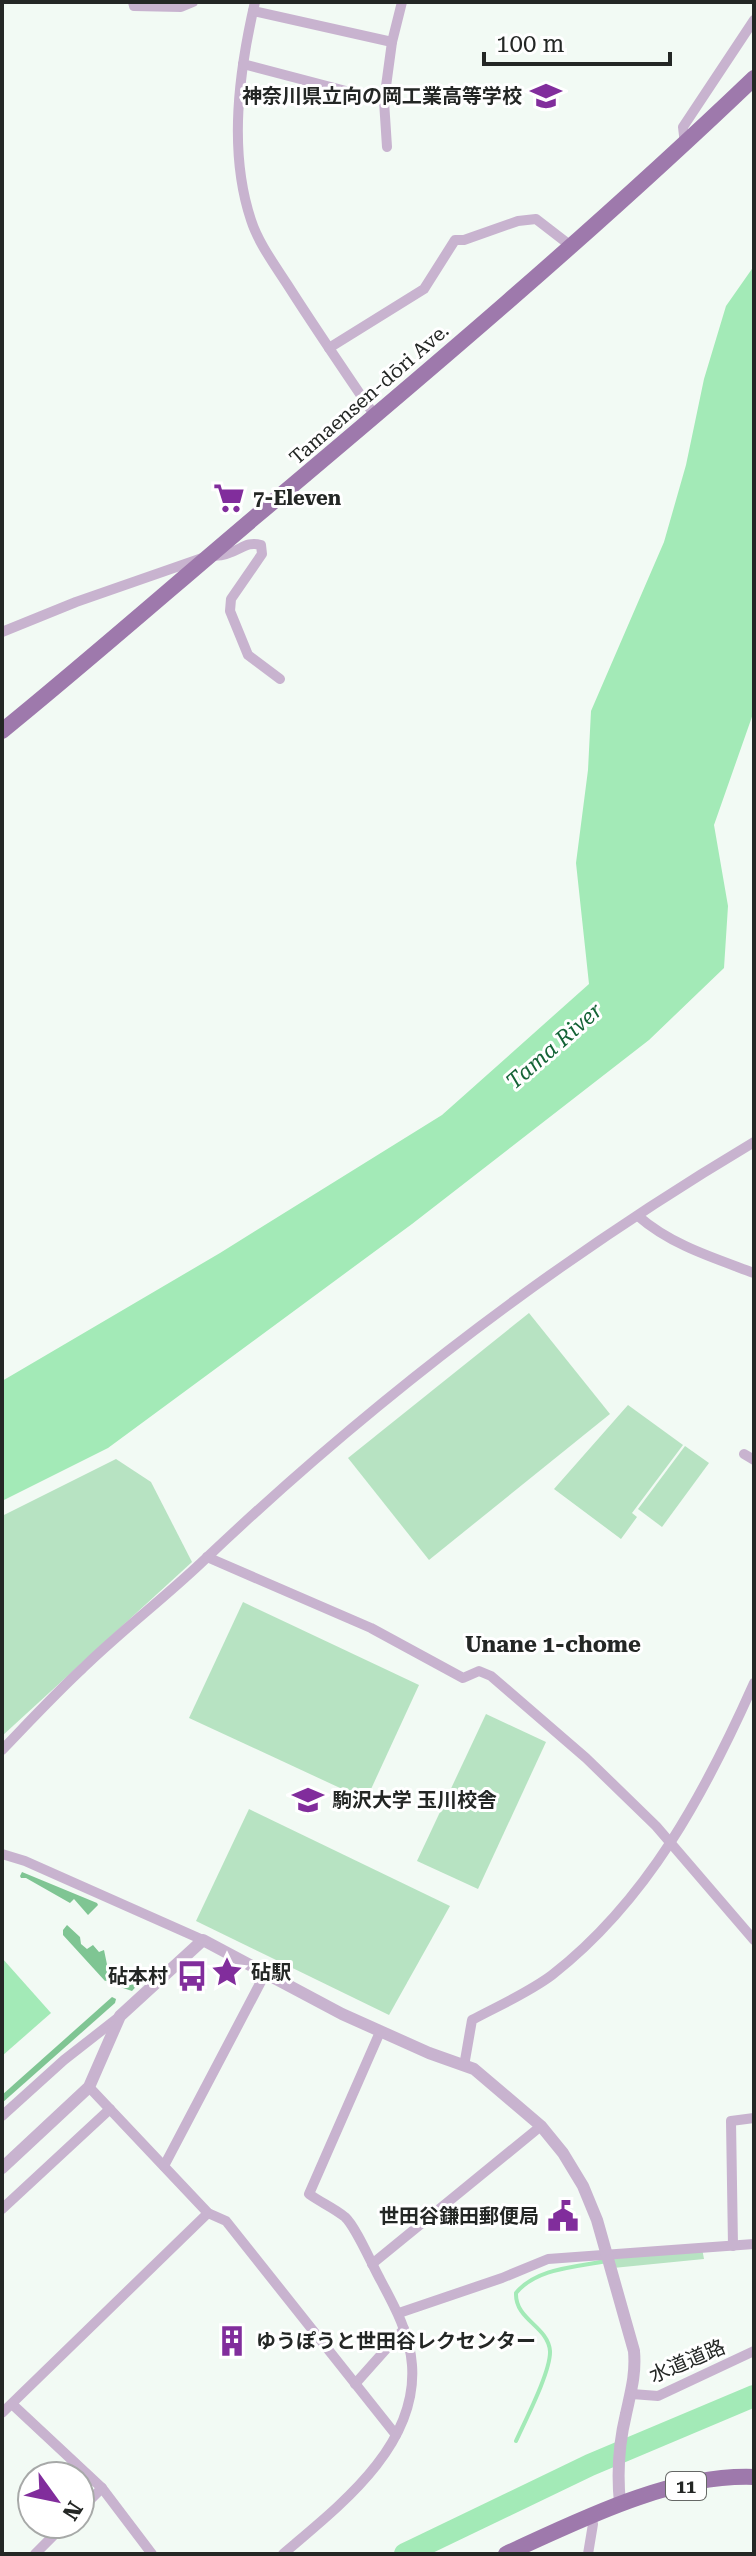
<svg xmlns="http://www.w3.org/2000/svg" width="756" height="2556" viewBox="0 0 756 2556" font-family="'Roboto Serif','Noto Sans JP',serif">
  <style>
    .green { fill: #b7e3c2 }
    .forest { fill: #7fc593 }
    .water { fill: #a3eab7 }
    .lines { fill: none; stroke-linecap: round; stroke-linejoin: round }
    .stream { stroke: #a3eab7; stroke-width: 4 }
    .river { stroke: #a3eab7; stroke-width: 22 }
    .minor { stroke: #c8b3cf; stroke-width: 10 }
    .tertiary { stroke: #c8b3cf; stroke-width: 12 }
    .primary { stroke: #9e79ac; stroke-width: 16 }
    .labels { text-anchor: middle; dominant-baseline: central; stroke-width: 6; stroke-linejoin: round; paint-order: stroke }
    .shield { fill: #fff; stroke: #666866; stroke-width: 2 }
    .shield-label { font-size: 18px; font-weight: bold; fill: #242725 }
    .poi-label { font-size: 20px; font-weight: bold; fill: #242725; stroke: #fff; text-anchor: start }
    .street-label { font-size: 20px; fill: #242725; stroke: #fff }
    .water-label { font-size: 22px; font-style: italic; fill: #146336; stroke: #fff }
    .neighbourhood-label { font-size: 22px; font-weight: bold; fill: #242725; stroke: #fff }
  </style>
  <rect width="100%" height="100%" fill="#f2faf4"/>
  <g class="green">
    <polygon points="529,1313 610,1414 429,1560 348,1458"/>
    <polygon points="628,1405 683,1445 632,1513 637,1517 621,1539 554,1489"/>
    <polygon points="685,1446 709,1463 662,1527 638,1509"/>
    <polygon points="116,1459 151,1482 192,1562 2,1736 2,1516"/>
    <polygon points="243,1602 419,1685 366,1800 189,1718"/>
    <polygon points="486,1714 546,1742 478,1889 417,1861"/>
    <polygon points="249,1809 450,1906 389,2015 196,1921"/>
    <polygon points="702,2248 704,2259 613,2268 608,2254"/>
  </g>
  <g class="forest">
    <polygon points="22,1872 97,1903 98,1905 88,1915 74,1899 70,1903 26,1878 21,1878 20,1876"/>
    <polygon points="67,1925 80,1937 81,1944 87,1949 93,1945 99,1952 104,1950 109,1974 108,1980 105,1981 63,1935 63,1930"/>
    <polygon points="138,1973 142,1980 132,1991 120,1987 115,1980 119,1974 129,1981"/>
    <polygon points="112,1997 116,1999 115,2003 2,2103 2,2095"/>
  </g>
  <g class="water">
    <polygon points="754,266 754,711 714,825 728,906 724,968 649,1040 412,1224 108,1448 2,1501 2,1381 220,1253 442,1115 589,984 576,863 588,770 591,711 664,542 686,465 704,379 726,306"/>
    <polygon points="2,1958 51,2013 2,2056"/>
  </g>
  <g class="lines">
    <path class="stream" d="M516,2441C525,2421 551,2371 550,2351C548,2326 515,2320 516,2293C536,2268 576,2267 606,2261"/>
    <polyline class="river" points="405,2554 590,2465 754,2396"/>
    <g class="minor">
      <polyline points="133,2 134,6 181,7 193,2"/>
      <path d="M255,2C239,71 228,151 251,220C258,242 274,264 287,284C315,328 345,372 375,416"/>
      <polyline points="253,11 392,42"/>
      <polyline points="243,64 384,101"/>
      <polyline points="685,144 683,127 754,20"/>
      <polyline points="387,147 384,101 392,42 402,2"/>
      <polyline points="329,348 424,289 455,240 464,240 518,221 536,219 571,246"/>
      <path d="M2,632L76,602L208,556C215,556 223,556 229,553C242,549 247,541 261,545L262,554L231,599L230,611L248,655L280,679"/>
      <path d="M638,1216C671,1245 714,1258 754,1273"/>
      <polyline points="744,1454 754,1460"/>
      <polyline points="207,1557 371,1628 463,1678 479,1671 491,1676 586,1758 656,1826 754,1940"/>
      <path d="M2,1750C29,1722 55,1694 83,1668C121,1631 163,1599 201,1563C368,1404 556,1260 754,1142"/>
      <polyline points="2,1854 25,1861 203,1940"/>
      <path d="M464,2066L472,2020C498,2006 528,1993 552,1975C648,1900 705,1793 754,1683"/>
      <polyline points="89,2087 208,2213 226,2221 396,2435"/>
      <polyline points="2,2116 64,2060 119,2017"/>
      <polyline points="164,2166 265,1974"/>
      <polyline points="2,2209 110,2109"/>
      <polyline points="733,2246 731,2121 754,2118"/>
      <polyline points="372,2264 541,2126"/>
      <polyline points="399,2313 502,2278 548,2259 754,2244"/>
      <polyline points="355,2384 404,2329"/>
      <polyline points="632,2394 658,2396 754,2351"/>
      <polyline points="12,2404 102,2488 152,2554"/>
      <polyline points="2,2413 208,2213"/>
      <polyline points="80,2510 102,2488"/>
      <polyline points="35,2554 65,2524"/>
      <path d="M283,2554C338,2507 418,2447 412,2365C410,2335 395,2307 381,2281C372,2265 356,2227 345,2217C334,2208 320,2202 309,2194L380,2032"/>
      <polyline points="588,2554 593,2524 589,2516"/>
    </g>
    <path class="tertiary" d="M2,2168L89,2087L120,2016L203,1940L342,2014L429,2053L474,2069L541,2126L563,2153L583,2186L597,2220L634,2351C636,2374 631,2391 626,2414C619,2443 617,2474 620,2503"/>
    <g class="primary">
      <path d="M2,731C88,661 171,588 255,517C425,374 594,231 754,78"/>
      <path d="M506,2554C580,2520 670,2474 754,2477"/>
    </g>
  </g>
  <defs>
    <symbol id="school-bare" viewBox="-9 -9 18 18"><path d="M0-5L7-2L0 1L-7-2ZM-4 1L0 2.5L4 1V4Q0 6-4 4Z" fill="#812d9c" stroke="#fff" stroke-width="2.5" paint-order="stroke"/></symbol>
    <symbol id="supermarket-bare" viewBox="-9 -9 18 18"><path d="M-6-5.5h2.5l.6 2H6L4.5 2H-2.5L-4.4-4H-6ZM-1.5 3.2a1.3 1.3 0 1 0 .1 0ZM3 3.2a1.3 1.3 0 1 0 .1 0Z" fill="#812d9c" stroke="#fff" stroke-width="2.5" paint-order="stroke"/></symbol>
    <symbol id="university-bare" viewBox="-9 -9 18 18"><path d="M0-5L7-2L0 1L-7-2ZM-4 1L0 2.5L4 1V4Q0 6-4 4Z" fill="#812d9c" stroke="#fff" stroke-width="2.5" paint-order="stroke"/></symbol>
    <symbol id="sight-bare" viewBox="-9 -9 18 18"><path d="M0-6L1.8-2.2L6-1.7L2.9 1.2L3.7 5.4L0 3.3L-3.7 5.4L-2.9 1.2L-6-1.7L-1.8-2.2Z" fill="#812d9c" stroke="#fff" stroke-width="2.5" paint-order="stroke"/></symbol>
    <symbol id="bus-bare" viewBox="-9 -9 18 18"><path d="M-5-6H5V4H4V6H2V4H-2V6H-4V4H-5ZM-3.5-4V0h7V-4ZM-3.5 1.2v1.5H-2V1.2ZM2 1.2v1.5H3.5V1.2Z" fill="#812d9c" stroke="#fff" stroke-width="2.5" paint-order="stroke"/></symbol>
    <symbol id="civic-bare" viewBox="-9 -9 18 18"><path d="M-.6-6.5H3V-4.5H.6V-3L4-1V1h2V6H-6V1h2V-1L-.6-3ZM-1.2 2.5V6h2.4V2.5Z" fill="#812d9c" stroke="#fff" stroke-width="2.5" paint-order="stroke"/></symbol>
    <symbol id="building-bare" viewBox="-9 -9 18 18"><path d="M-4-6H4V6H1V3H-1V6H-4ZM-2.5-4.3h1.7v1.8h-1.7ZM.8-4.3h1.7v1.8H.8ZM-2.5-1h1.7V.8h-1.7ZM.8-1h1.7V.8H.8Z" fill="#812d9c" stroke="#fff" stroke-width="2.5" paint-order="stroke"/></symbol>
  </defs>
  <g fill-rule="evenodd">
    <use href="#school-bare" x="524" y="74" width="44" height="44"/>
    <use href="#supermarket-bare" x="207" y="476" width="44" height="44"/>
    <use href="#university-bare" x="286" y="1778" width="44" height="44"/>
    <use href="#sight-bare" x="205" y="1950" width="44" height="44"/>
    <use href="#bus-bare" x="170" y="1954" width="44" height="44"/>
    <use href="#civic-bare" x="541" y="2194" width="44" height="44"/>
    <use href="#building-bare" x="210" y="2319" width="44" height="44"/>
  </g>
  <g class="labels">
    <rect class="shield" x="666" y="2472" width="40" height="28" rx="6"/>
    <g class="shield-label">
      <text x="686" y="2486">11</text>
    </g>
    <g class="poi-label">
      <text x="522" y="96" text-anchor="end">神奈川県立向の岡工業高等学校</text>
      <text x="253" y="498">7-Eleven</text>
      <text x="332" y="1800">駒沢大学 玉川校舎</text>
      <text x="251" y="1972">砧駅</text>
      <text x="168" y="1976" text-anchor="end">砧本村</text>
      <text x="539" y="2216" text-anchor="end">世田谷鎌田郵便局</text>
      <text x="256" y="2341">ゆうぽうと世田谷レクセンター</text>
    </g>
    <g class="street-label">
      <text transform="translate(369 394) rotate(-41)">Tamaensen-dōri Ave.</text>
      <text transform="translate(687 2361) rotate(-23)">水道道路</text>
    </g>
    <g class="water-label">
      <text transform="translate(554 1046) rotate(-41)">Tama River</text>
    </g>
    <g class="neighbourhood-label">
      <text x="553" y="1644">Unane 1-chome</text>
    </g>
  </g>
  <rect width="756" height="2556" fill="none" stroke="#242725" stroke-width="8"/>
  <g transform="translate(56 2500) rotate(123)"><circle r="38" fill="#ffffff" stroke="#a7a9a8" stroke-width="2"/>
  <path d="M0-6L14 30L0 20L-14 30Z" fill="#812d9c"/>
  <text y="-12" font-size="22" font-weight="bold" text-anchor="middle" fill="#242725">N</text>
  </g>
  <path d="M484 52v12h186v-12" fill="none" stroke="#242725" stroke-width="4"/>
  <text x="496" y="52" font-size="24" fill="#242725" stroke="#ffffff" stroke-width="6" paint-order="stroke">100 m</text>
</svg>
